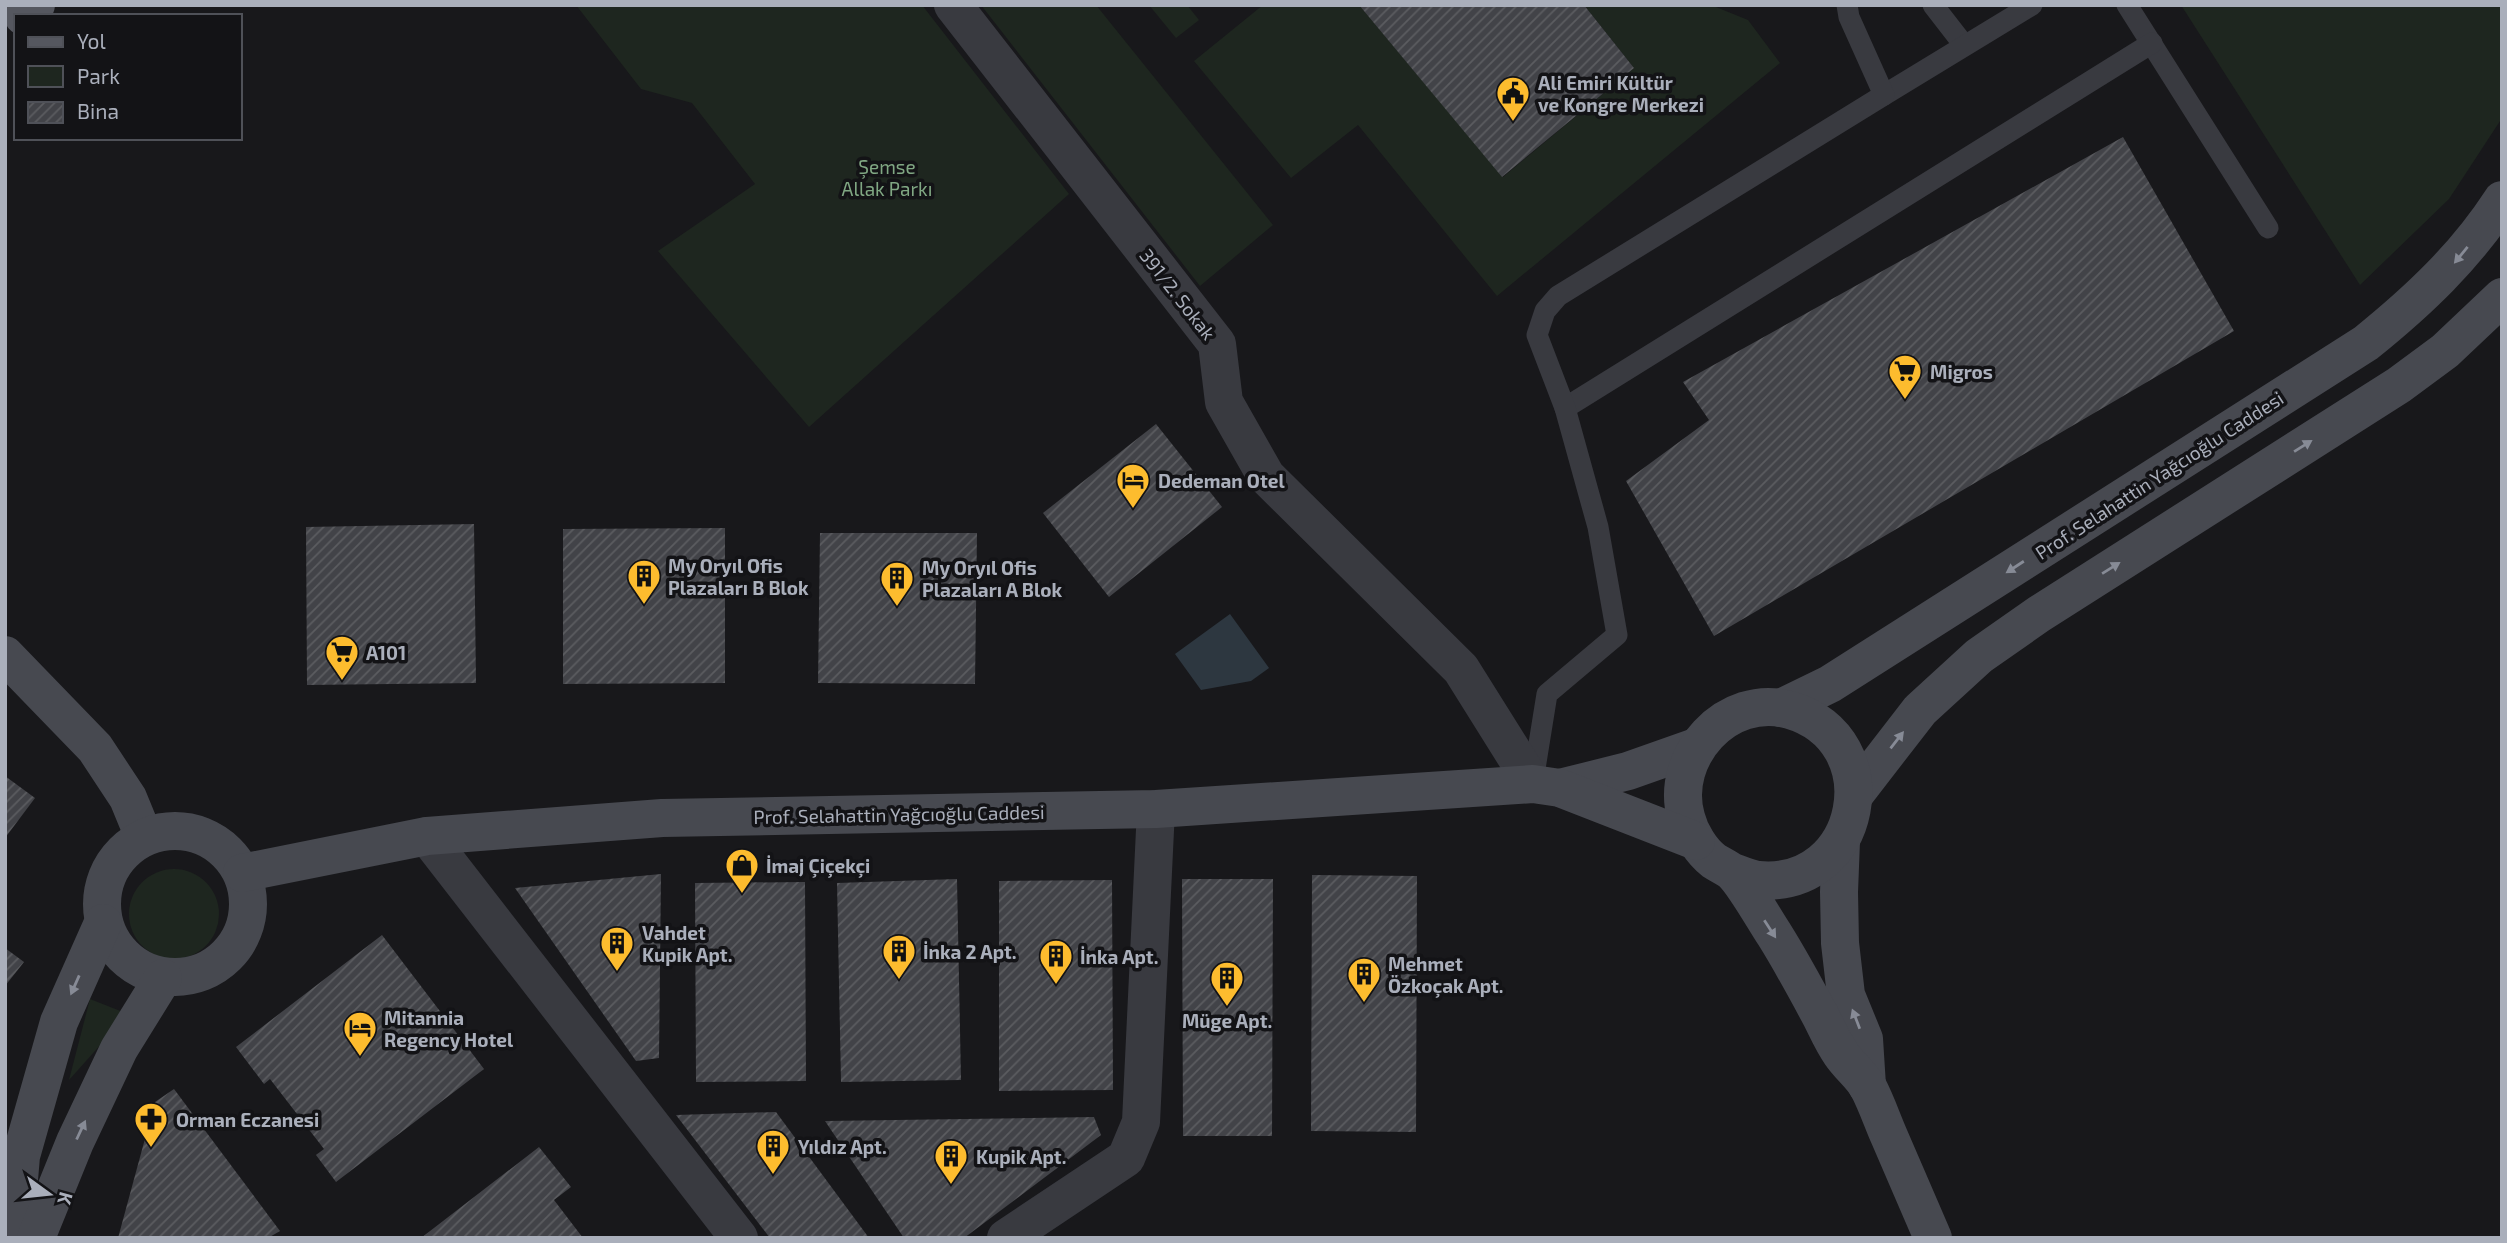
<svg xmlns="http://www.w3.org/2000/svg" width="2507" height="1243" viewBox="0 0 2507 1243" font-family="'Exo 2',sans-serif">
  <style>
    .green { fill: #1e261f }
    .water { fill: #2d3740 }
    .building { fill: url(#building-hatch) }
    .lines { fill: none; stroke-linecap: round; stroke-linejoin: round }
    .lane { stroke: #393a40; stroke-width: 21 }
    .street { stroke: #393a40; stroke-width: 38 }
    .secondary { stroke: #474950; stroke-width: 38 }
    .primary { stroke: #55575f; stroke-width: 38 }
    .oneway { fill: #878b96 }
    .labels { text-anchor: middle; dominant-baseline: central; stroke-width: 7; stroke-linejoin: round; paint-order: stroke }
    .poi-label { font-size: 19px; font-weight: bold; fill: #aaafbb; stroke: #131316; text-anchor: start }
    .park-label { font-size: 19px; fill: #80a783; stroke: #131316 }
    .street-label { font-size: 19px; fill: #aaafbb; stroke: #131316 }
  </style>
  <defs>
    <pattern id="building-hatch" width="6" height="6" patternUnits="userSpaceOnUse" patternTransform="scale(1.75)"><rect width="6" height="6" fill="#424348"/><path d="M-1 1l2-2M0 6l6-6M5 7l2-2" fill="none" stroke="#5b5c60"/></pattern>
  </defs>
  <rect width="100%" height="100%" fill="#18181b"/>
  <g class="green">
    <polygon points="576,5 922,5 1069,194 809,427 658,251 755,184 692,103 641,89"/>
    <polygon points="981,5 1096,5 1273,225 1200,286"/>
    <polygon points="1149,5 1187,5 1199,20 1176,38"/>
    <polygon points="1263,5 1359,5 1503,177 1634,68 1584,5 1711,5 1748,20 1780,63 1497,296 1358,125 1291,178 1194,61"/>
    <polygon points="2181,5 2502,5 2502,118 2449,199 2360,285"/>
    <circle cx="174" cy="914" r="45"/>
    <polygon points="90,999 128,1014 69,1080"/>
  </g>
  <polygon class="water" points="1230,614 1269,668 1251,681 1201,690 1175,654"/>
  <g class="building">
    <polygon points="1359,5 1584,5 1634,68 1502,177"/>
    <polygon points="2123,137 2234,331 1714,636 1626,481 1709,420 1683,382"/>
    <polygon points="1156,424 1222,507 1109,597 1043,513"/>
    <polygon points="474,524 476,683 307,685 306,527"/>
    <polygon points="725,528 725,683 563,684 563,529"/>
    <polygon points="820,533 977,533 975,684 818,683"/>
    <polygon points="5,776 35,798 5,838"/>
    <polygon points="661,874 659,1058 636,1061 515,888"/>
    <polygon points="1312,875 1417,876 1416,1132 1311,1131"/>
    <polygon points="957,879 961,1080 841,1082 837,883"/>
    <polygon points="1182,879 1273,879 1272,1136 1183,1136"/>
    <polygon points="1112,880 1113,1090 999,1091 999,881"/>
    <polygon points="805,882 806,1081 696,1082 695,883"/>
    <polygon points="382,935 484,1069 336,1182 316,1155 324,1149 270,1079 264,1084 236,1047"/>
    <polygon points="5,948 24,962 5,986"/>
    <polygon points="174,1089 280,1231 268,1238 118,1238 155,1102"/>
    <polygon points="776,1112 869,1238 770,1238 676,1115"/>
    <polygon points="1094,1117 1101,1135 964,1238 904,1238 825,1121"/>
    <polygon points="539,1147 571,1187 554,1200 583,1238 421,1238"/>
  </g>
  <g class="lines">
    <g class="lane">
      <polyline points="1933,5 1964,45"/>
      <polyline points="2127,5 2268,228"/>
      <polyline points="1884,95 2032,5"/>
      <polyline points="1565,408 2152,43"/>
      <polyline points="1533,781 1547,694 1617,635 1598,527 1565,408 1537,335 1545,311 1558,296 1884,95 1849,17 1847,5"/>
    </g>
    <g class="street">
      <polyline points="953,5 1217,344 1224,402 1266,476 1461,669 1533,784"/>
      <polyline points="427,836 739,1238"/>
      <polyline points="1006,1238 1126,1158 1141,1122 1156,809"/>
    </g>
    <g class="secondary">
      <polyline points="5,655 95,748 128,798 144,837"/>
      <path d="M1781,708L1830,684L2366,343C2418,301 2465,257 2502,200"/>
      <polyline points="1560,788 1628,771 1696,747"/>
      <polyline points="1855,794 1920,710 1979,656 2039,614 2399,385 2445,351 2502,297"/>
      <circle cx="175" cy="904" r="73"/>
      <polyline points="1841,841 1839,892 1840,943 1846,995 1864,1039 1867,1086"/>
      <path d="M1733,872C1741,875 1750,879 1758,880C1863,890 1892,740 1790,710C1727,692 1669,757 1686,817C1690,833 1701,851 1714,861C1720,865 1727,868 1732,872C1744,883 1764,919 1774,934C1791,961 1806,989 1821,1017C1827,1029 1833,1043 1841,1054C1849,1066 1861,1075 1868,1087C1876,1102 1882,1120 1889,1136C1904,1170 1918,1204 1933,1238"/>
      <polyline points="242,873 427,836 662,818 1156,809 1533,784 1560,788 1696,841"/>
      <polyline points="14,1238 21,1156 59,1022 103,923"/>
      <polyline points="36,1238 75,1142 119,1049 163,978"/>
    </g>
    <polyline class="primary" points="23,16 36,5"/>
  </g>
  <defs><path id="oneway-solid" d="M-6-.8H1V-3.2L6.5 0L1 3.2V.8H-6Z" transform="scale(1.75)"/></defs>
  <g class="oneway">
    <use href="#oneway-solid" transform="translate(2461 255) rotate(129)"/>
    <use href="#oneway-solid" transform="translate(2303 446) rotate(-32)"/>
    <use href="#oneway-solid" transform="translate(2015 567) rotate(147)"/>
    <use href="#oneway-solid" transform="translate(2111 568) rotate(-32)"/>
    <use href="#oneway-solid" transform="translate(1897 740) rotate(-52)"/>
    <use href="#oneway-solid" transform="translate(1770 929) rotate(57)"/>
    <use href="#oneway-solid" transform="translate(75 985) rotate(114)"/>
    <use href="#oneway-solid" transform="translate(1856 1019) rotate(-111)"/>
    <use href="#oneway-solid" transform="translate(81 1130) rotate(-65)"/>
  </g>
  <defs>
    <symbol id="civic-pin" viewBox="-11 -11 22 30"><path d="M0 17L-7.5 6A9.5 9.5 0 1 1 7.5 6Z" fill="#fdbc2e" stroke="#131316"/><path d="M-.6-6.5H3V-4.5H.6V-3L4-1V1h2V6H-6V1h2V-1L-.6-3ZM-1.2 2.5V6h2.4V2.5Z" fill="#111"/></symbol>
    <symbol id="supermarket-pin" viewBox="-11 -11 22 30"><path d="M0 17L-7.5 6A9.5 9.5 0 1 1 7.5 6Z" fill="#fdbc2e" stroke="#131316"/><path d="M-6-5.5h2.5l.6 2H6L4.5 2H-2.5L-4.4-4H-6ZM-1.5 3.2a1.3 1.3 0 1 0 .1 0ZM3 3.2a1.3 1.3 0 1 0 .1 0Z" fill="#111"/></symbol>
    <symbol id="hotel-pin" viewBox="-11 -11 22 30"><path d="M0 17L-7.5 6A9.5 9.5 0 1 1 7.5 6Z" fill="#fdbc2e" stroke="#131316"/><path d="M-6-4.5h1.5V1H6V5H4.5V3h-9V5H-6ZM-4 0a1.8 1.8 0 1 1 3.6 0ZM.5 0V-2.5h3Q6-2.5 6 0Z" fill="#111"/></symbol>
    <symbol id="building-pin" viewBox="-11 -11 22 30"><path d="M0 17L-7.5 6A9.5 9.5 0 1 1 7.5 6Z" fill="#fdbc2e" stroke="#131316"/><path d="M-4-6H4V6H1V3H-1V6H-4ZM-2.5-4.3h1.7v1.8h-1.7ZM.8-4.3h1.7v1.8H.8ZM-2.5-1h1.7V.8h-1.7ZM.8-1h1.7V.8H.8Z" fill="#111"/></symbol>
    <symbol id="shop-pin" viewBox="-11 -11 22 30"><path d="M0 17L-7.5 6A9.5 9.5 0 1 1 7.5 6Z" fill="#fdbc2e" stroke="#131316"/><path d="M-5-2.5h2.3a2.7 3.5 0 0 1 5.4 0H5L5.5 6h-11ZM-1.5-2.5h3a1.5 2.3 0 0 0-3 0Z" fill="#111"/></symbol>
    <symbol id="pharmacy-pin" viewBox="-11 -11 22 30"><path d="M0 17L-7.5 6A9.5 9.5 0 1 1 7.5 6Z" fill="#fdbc2e" stroke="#131316"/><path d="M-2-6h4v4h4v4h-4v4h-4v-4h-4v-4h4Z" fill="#111"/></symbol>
  </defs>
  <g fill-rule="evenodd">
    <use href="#civic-pin" x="1494" y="74" width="38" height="52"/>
    <use href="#supermarket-pin" x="1886" y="352" width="38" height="52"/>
    <use href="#hotel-pin" x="1114" y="461" width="38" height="52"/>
    <use href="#building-pin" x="625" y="557" width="38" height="52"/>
    <use href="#building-pin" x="878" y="559" width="38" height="52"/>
    <use href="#supermarket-pin" x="323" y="633" width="38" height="52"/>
    <use href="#shop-pin" x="723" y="846" width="38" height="52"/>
    <use href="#building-pin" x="598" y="924" width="38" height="52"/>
    <use href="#building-pin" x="880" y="932" width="38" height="52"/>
    <use href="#building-pin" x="1037" y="937" width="38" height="52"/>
    <use href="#building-pin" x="1345" y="955" width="38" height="52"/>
    <use href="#building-pin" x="1208" y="959" width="38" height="52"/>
    <use href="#hotel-pin" x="341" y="1009" width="38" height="52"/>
    <use href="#pharmacy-pin" x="132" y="1100" width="38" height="52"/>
    <use href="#building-pin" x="754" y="1127" width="38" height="52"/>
    <use href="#building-pin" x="932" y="1137" width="38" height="52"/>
  </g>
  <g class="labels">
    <g class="poi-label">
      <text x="1538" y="82">Ali Emiri Kültür<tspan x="1538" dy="22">ve Kongre Merkezi</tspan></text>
      <text x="1930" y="371">Migros</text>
      <text x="1158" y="480">Dedeman Otel</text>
      <text x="668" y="565">My Oryıl Ofis<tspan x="668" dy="22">Plazaları B Blok</tspan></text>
      <text x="922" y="567">My Oryıl Ofis<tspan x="922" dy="22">Plazaları A Blok</tspan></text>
      <text x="366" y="652">A101</text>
      <text x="766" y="865">İmaj Çiçekçi</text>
      <text x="642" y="932">Vahdet<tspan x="642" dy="22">Kupik Apt.</tspan></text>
      <text x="923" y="951">İnka 2 Apt.</text>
      <text x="1080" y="956">İnka Apt.</text>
      <text x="1388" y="963">Mehmet<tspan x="1388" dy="22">Özkoçak Apt.</tspan></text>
      <text x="384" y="1017">Mitannia<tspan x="384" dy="22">Regency Hotel</tspan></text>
      <text x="1227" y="1020" text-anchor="middle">Müge Apt.</text>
      <text x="176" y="1119">Orman Eczanesi</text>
      <text x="798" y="1146">Yıldız Apt.</text>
      <text x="976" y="1156">Kupik Apt.</text>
    </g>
    <g class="park-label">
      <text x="887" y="166">Şemse<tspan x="887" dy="22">Allak Parkı</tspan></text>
    </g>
    <g class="street-label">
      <text transform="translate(1178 294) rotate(52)">391/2. Sokak</text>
      <text transform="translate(2159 475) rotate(-33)">Prof. Selahattin Yağcıoğlu Caddesi</text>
      <text transform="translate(899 814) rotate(-1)">Prof. Selahattin Yağcıoğlu Caddesi</text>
    </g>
  </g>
  <rect width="2507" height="1243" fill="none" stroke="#aaafbb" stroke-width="14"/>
  <rect x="14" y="14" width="228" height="126" fill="#131316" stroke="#4f5158" stroke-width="2"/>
  <rect x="28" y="37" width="35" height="10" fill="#55575f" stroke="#4f5158" stroke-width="2"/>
  <text x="77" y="49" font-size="21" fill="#aaafbb">Yol</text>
  <rect x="28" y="66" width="35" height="21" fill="#1e261f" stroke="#4f5158" stroke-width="2"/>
  <text x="77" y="84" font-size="21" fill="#aaafbb">Park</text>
  <rect x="28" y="102" width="35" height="21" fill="url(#building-hatch)" stroke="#4f5158" stroke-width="2"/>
  <text x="77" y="119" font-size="21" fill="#aaafbb">Bina</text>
  <g transform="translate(49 1194) rotate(105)" stroke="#131316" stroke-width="5" paint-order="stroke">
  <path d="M0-5L12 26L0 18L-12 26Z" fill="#aaafbb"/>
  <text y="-10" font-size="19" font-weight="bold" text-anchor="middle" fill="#aaafbb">K</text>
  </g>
</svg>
